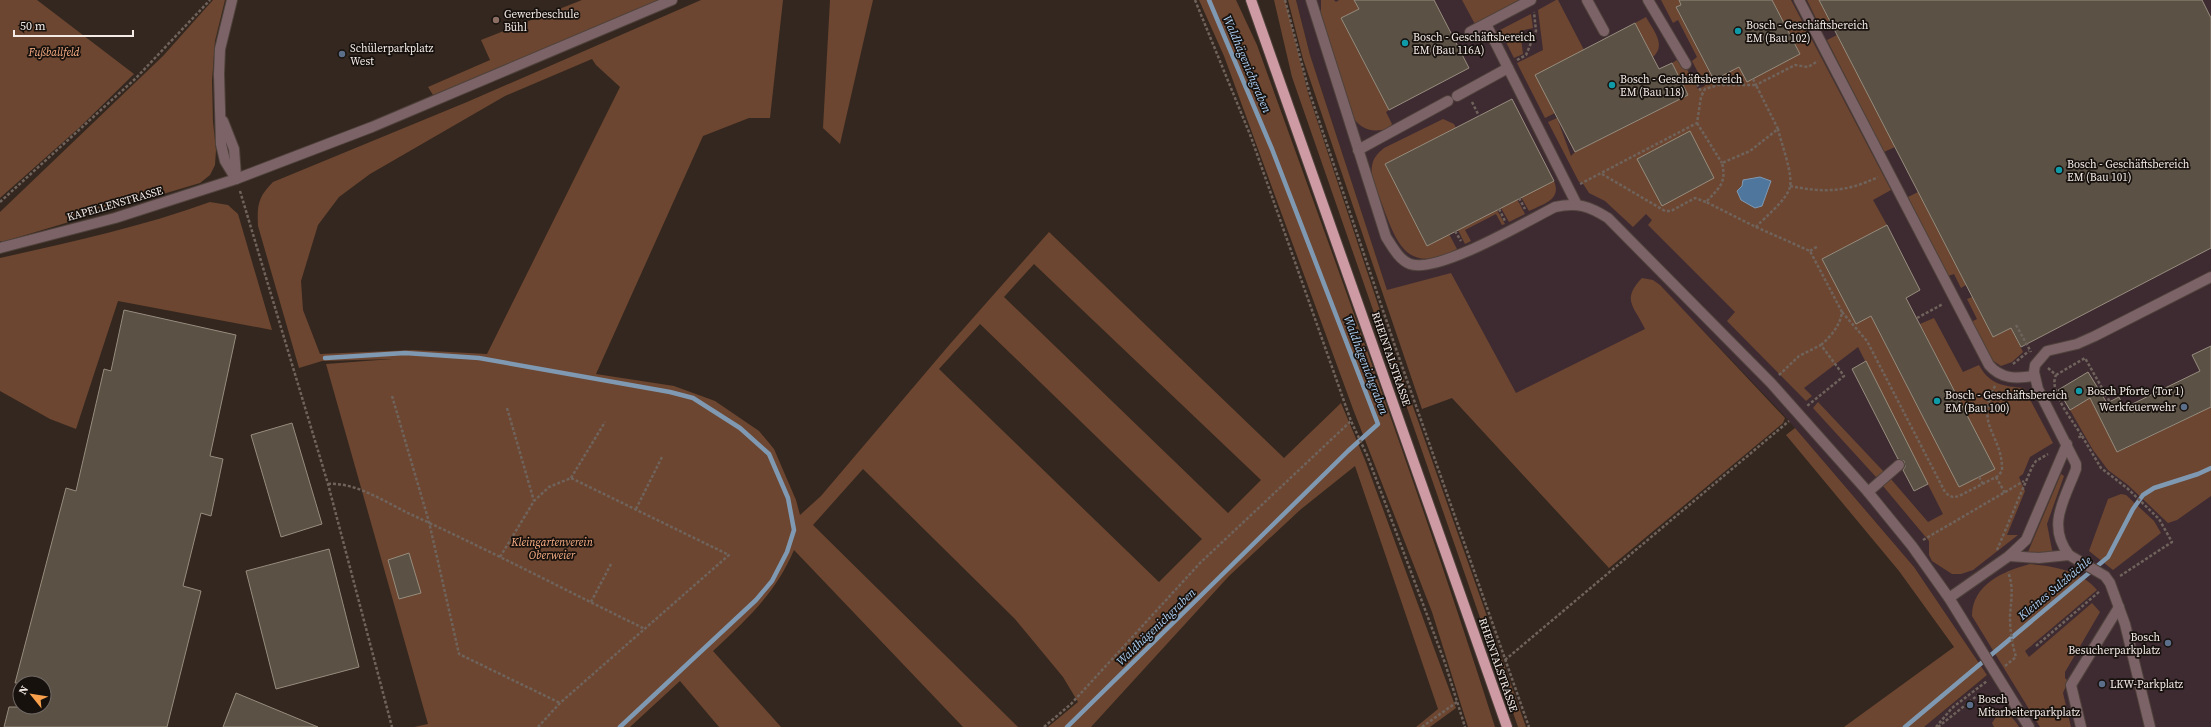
<svg xmlns="http://www.w3.org/2000/svg" width="2211" height="727" viewBox="0 0 2211 727" font-family="'Source Serif 4',serif">
  <style>
    .industrial { fill: #3e2b32 }
    .green { fill: #6c4630; fill-rule: evenodd }
    .water { fill: #4f769c; stroke: #8099b2 }
    .lines { fill: none; stroke-linecap: round; stroke-linejoin: round }
    .stream { stroke: #8099b2; stroke-width: 4.5 }
    .building { fill: #5b5144; stroke: #978d7e }
    .minor-casing { stroke: #4f423b; stroke-width: 12 }
    .major-casing { stroke: #4f423b; stroke-width: 12 }
    .path { stroke: #6f635c; stroke-width: 2.5; stroke-dasharray: 3 2; stroke-linecap: butt }
    .minor { stroke: #7c6367; stroke-width: 10 }
    .major { stroke: #ce9ba4; stroke-width: 10 }
    .education-dot { fill: #8d6e63; stroke: #17110e; stroke-width: 1.5 }
    .culture-dot { fill: #0f9aa8; stroke: #17110e; stroke-width: 1.5 }
    .service-dot { fill: #5c6f8a; stroke: #17110e; stroke-width: 1.5 }
    .labels { text-anchor: middle; dominant-baseline: central; stroke-width: 3.5; stroke-linejoin: round; paint-order: stroke }
    .poi-label { font-size: 11px; fill: #f4ebe6; stroke: #17110e; text-anchor: start }
    .park-label { font-size: 11px; font-style: italic; fill: #fbb086; stroke: #17110e }
    .street-label { font-size: 11px; fill: #f4ebe6; stroke: #17110e }
    .water-label { font-size: 12px; font-style: italic; fill: #aed1f5; stroke: #17110e }
  </style>
  <rect width="100%" height="100%" fill="#34271f"/>
  <polygon class="industrial" points="1296,0 2211,0 2211,727 1924,727 1987,675 1914,567 1782,413 1695,322 1479,427 1452,398 1422,409 1387,290 1310,55"/>
  <g class="green">
    <polygon points="0,0 37,0 134,74 80,127 0,198"/>
    <polygon points="213,0 225,0 215,41 212,81 213,122 216,150 215,165 210,175 200,183 2,242 0,241 0,212 163,56"/>
    <polygon points="582,0 661,0 589,33 433,95 428,87 490,60 481,40"/>
    <path d="M701,0H783L770,118H749L703,136L596,374L674,386L715,401L759,431L774,449L796,500L800,515L821,496L950,344L1049,232L1284,458L1341,403L1365,460L1456,708L1430,727H1416L1438,709L1355,466L1300,510L1229,576L1091,727H1048L1078,702L1063,677L1015,619L863,469L813,525L1018,727H963L794,550C775,594 747,619 713,651L781,727H719L680,681L630,727H414L428,724L326,364L392,359L322,361L299,368L258,226C257,205 258,197 273,182L467,102ZM592,59L596,65L620,87L487,354L412,350L320,354L303,310L301,281L318,225L339,197L370,174L505,96ZM1034,264L1261,480L1228,513L1004,297ZM980,324L1202,539L1159,582L939,369Z"/>
    <polygon points="830,0 873,0 840,144 823,128"/>
    <path d="M1199,0H1236L1257,45C1339,272 1422,498 1495,727H1468L1432,612L1353,409L1224,56Z"/>
    <polygon points="1274,0 1285,0 1308,93 1392,347 1526,727 1518,727 1292,77"/>
    <path d="M1288,0H1296L1310,55L1387,290L1451,273L1516,393L1645,329C1634,306 1621,300 1642,278L1653,280L1660,285L1785,418L1783,423L1609,568L1452,398L1422,409L1303,59Z"/>
    <path d="M1321,0H1334L1336,2L1339,0H1354L1359,9L1341,18L1389,110L1386,112L1392,124L1389,128C1373,134 1359,129 1352,115L1321,15Z"/>
    <polygon points="1462,0 1524,0 1476,26"/>
    <polygon points="1556,0 1558,0 1584,50 1555,113 1545,118 1517,63 1543,50 1538,10"/>
    <path d="M1661,0H1679L1681,5L1676,7L1713,79L1739,67L1747,82L1800,54L1772,0H1791L1891,190L1873,200L1887,225L1822,259L1856,324L1871,316L1959,487L1994,468L1920,324L1934,318L1963,372L1979,365C1990,385 2003,386 2024,388L2053,443L2030,457L2023,474L2019,477L2025,491L2007,535H2018L1973,570L1961,574H1952L1932,561L1929,555V541L1883,486L1890,478L1928,522L1943,514L1858,347L1804,388L1812,396L1806,401L1727,321L1735,312L1648,225L1652,220L1646,214L1633,227L1605,201L1589,193L1582,182H1579L1548,122L1557,118L1571,156L1575,152L1688,95L1672,63L1677,60L1684,64L1698,89L1705,86L1692,61L1697,57L1678,20L1673,23Z"/>
    <polygon points="1807,0 1819,0 1832,26 1822,31"/>
    <polygon points="1531,14 1533,28 1520,31 1523,54 1514,58 1500,30"/>
    <path d="M1646,17C1653,30 1667,45 1653,57L1635,23Z"/>
    <polygon points="1837,35 1895,147 1884,152 1827,40"/>
    <path d="M1443,119L1454,124L1456,128L1385,164L1427,246L1449,234L1457,249C1408,275 1397,245 1382,204C1378,192 1370,179 1372,166C1373,158 1378,153 1384,148Z"/>
    <path d="M1554,181C1562,200 1543,204 1529,211L1521,197Z"/>
    <polygon points="1918,192 1966,285 1961,288 1954,274 1948,276 1908,197"/>
    <polygon points="1517,199 1525,214 1509,222 1501,208"/>
    <path d="M210,202L228,205L238,214L272,330L118,301L76,429L50,419L0,391V258C71,242 141,227 210,202Z"/>
    <polygon points="1497,210 1505,224 1502,225 1496,214 1465,230 1471,241 1465,244 1458,230"/>
    <polygon points="1972,297 1993,337 2011,328 2023,352 2012,362 2001,366 1992,360 1971,322 1977,319 1967,299"/>
    <polygon points="2090,398 2118,452 2211,407 2211,496 2177,520 2168,523 2128,485 2108,470 2093,450 2070,410"/>
    <polygon points="1818,402 1884,472 1876,477 1813,408"/>
    <polygon points="1795,428 1914,567 1987,675 1924,727 1844,727 1954,647 1899,571 1786,435"/>
    <polygon points="2061,474 2064,476 2047,524 2053,555 2028,552"/>
    <polygon points="2121,494 2126,495 2154,521 2161,533 2113,570 2089,551 2108,499"/>
    <path d="M2030,564C2053,566 2082,571 2097,590L2025,651L2029,657L2092,603L2100,612L2065,672V678L2068,681L2063,693L2071,727H2040L1972,616C1972,585 2003,571 2030,564Z"/>
    <path d="M1998,714C2009,714 2013,717 2019,727H1994L1992,723Z"/>
  </g>
  <polygon class="water" points="1760,177 1771,181 1762,206 1755,208 1741,200 1737,191 1742,186 1743,180"/>
  <g class="lines">
    <g class="stream">
      <polyline points="325,358 405,353 479,358 670,392 693,398 740,428 769,454 788,498 794,530 787,552 772,581 756,600 620,727"/>
      <polyline points="1067,727 1348,451 1378,424 1272,149 1209,0"/>
      <polyline points="1905,727 2108,557 2133,509 2143,495 2154,488 2198,474 2211,468"/>
    </g>
  </g>
  <g class="building">
    <polygon points="1354,0 1434,0 1469,68 1389,110 1341,18 1359,9"/>
    <polygon points="1679,0 1772,0 1800,54 1747,82 1739,67 1714,80 1676,7 1681,5"/>
    <polygon points="1819,0 2202,0 2211,18 2211,248 2021,347 2011,328 1993,337"/>
    <polygon points="1635,23 1659,69 1672,63 1688,95 1575,152 1535,75"/>
    <polygon points="1512,99 1554,181 1427,246 1385,164"/>
    <polygon points="1690,131 1714,178 1662,206 1637,159"/>
    <polygon points="1887,225 1920,290 1906,298 1995,469 1959,487 1871,316 1856,324 1822,259"/>
    <polygon points="124,310 236,335 210,456 223,459 211,516 201,513 183,586 201,591 167,727 4,727 9,707 44,707 44,683 15,683 66,488 76,491 104,369 111,371"/>
    <polygon points="2211,346 2211,407 2117,452 2090,398 2070,410 2058,390 2088,372 2107,403 2119,397 2124,408 2200,371 2192,355"/>
    <polygon points="1866,361 1928,484 1914,491 1903,470 1905,467 1904,461 1898,459 1852,369"/>
    <polygon points="292,423 322,524 281,537 251,435"/>
    <polygon points="329,549 359,667 276,689 246,571"/>
    <polygon points="409,553 421,593 399,599 388,560"/>
    <polygon points="236,693 318,727 223,727"/>
  </g>
  <g class="lines">
    <defs>
      <g id="minor">
        <polyline points="232,0 220,49 219,74 221,144 225,161 236,179"/>
        <path d="M1311,0L1386,237C1392,246 1399,260 1410,264C1438,274 1527,221 1555,207C1577,202 1589,206 1608,218L1771,383L1868,492L1912,546L1949,598L2029,727"/>
        <polyline points="1587,0 1604,31"/>
        <polyline points="1648,0 1686,64"/>
        <path d="M1799,0L1989,365C2001,379 2016,379 2034,376"/>
        <polyline points="1486,24 1577,205"/>
        <polyline points="1470,32 1531,0"/>
        <polyline points="1457,96 1508,68"/>
        <polyline points="223,121 234,149 236,176"/>
        <polyline points="1358,150 1448,101"/>
        <polyline points="0,248 115,218 236,179 372,127 672,0"/>
        <polyline points="1868,492 1899,465"/>
        <path d="M2069,555C2046,525 2065,499 2076,469V464L2038,389L2034,372L2035,365L2047,351L2077,344L2095,336L2211,277"/>
        <polyline points="2009,556 2039,558 2069,555 2105,576 2110,583 2125,624 2150,727"/>
        <polyline points="1949,598 2009,556 2026,540 2067,444"/>
        <polyline points="2081,727 2071,685 2119,607"/>
      </g>
      <polyline id="major" points="1251,0 1507,727"/>
    </defs>
    <use href="#minor" class="minor-casing"/>
    <use href="#major" class="major-casing"/>
    <g class="path">
      <polyline points="1195,0 1251,137 1351,421 1367,455 1386,505 1445,663 1465,727"/>
      <polyline points="1285,0 1309,91 1395,346 1529,727"/>
      <polyline points="1517,60 1526,55 1536,31 1534,12"/>
      <polyline points="1692,75 1702,93"/>
      <polyline points="1753,79 1756,85 1795,65 1808,67 1818,61"/>
      <polyline points="1472,102 1479,116"/>
      <polyline points="1697,123 1722,163"/>
      <polyline points="1602,174 1665,211 1671,211 1695,198 1706,202"/>
      <path d="M1580,184L1697,123L1701,97L1705,89L1718,85H1756L1778,129L1750,151L1722,163C1727,183 1719,188 1706,202L1756,227C1766,216 1786,201 1790,187C1793,173 1781,143 1778,129"/>
      <path d="M1790,186C1824,193 1847,192 1878,177"/>
      <polyline points="240,191 328,484 392,727"/>
      <polyline points="1519,198 1525,209"/>
      <polyline points="0,202 136,78 210,0"/>
      <polyline points="1499,209 1505,221"/>
      <path d="M1756,227L1810,251L1842,312C1840,326 1831,336 1821,345"/>
      <polyline points="1455,231 1461,241"/>
      <polyline points="1810,251 1818,246"/>
      <path d="M1842,312L1867,341L1945,492C1951,498 1954,498 1961,495L1998,476L2002,471C2003,433 1973,427 1996,384"/>
      <polyline points="1917,318 1943,304"/>
      <polyline points="2016,325 2031,352"/>
      <polyline points="2013,364 2029,351"/>
      <path d="M2048,368L2056,375C2048,391 2073,421 2082,436L2077,438"/>
      <polyline points="1779,375 1799,356 1821,345 1844,376 1807,406"/>
      <polyline points="2056,375 2085,358 2110,402"/>
      <polyline points="392,396 429,522 459,654 560,703"/>
      <polyline points="507,408 534,501"/>
      <polyline points="2082,436 2101,468 2127,488 2159,519 2172,542 2120,576"/>
      <polyline points="1979,477 1983,484"/>
      <polyline points="1996,477 2005,493"/>
      <polyline points="571,478 605,422"/>
      <path d="M328,484C356,482 385,502 410,514C489,550 567,591 645,629"/>
      <polyline points="636,509 662,457"/>
      <polyline points="1923,540 2024,481"/>
      <polyline points="1997,550 2032,467 2036,461 2048,454"/>
      <polyline points="500,557 534,501 549,487 571,478 729,555 560,703 538,727"/>
      <polyline points="591,602 611,564"/>
      <polyline points="2036,646 2100,591"/>
      <polyline points="1505,660 1789,421"/>
      <path d="M2005,666L2016,657C2012,644 2010,630 2010,616C2011,600 2014,587 2008,572"/>
      <polyline points="1044,727 1071,704 1200,563 1351,421"/>
      <polyline points="1422,727 1457,702"/>
      <polyline points="1936,727 1952,708 1987,681"/>
      <polyline points="1938,727 1978,695"/>
    </g>
    <use href="#minor" class="minor"/>
    <use href="#major" class="major"/>
  </g>
  <circle class="education-dot" cx="496" cy="20" r="4"/>
  <g class="culture-dot">
    <circle cx="1738" cy="31" r="4"/>
    <circle cx="1405" cy="43" r="4"/>
    <circle cx="1612" cy="85" r="4"/>
    <circle cx="2059" cy="170" r="4"/>
    <circle cx="2079" cy="391" r="4"/>
    <circle cx="1937" cy="401" r="4"/>
  </g>
  <g class="service-dot">
    <circle cx="342" cy="54" r="4"/>
    <circle cx="2184" cy="407" r="4"/>
    <circle cx="2168" cy="643" r="4"/>
    <circle cx="2102" cy="684" r="4"/>
    <circle cx="1970" cy="705" r="4"/>
  </g>
  <g class="labels">
    <g class="poi-label">
      <text x="504" y="14">Gewerbeschule<tspan x="504" dy="13">Bühl</tspan></text>
      <text x="1746" y="25">Bosch - Geschäftsbereich<tspan x="1746" dy="13">EM (Bau 102)</tspan></text>
      <text x="1413" y="37">Bosch - Geschäftsbereich<tspan x="1413" dy="13">EM (Bau 116A)</tspan></text>
      <text x="350" y="48">Schülerparkplatz<tspan x="350" dy="13">West</tspan></text>
      <text x="1620" y="79">Bosch - Geschäftsbereich<tspan x="1620" dy="13">EM (Bau 118)</tspan></text>
      <text x="2067" y="164">Bosch - Geschäftsbereich<tspan x="2067" dy="13">EM (Bau 101)</tspan></text>
      <text x="2087" y="391">Bosch Pforte (Tor 1)</text>
      <text x="1945" y="395">Bosch - Geschäftsbereich<tspan x="1945" dy="13">EM (Bau 100)</tspan></text>
      <text x="2176" y="407" text-anchor="end">Werkfeuerwehr</text>
      <text x="2160" y="637" text-anchor="end">Bosch<tspan x="2160" dy="13">Besucherparkplatz</tspan></text>
      <text x="2110" y="684">LKW-Parkplatz</text>
      <text x="1978" y="699">Bosch<tspan x="1978" dy="13">Mitarbeiterparkplatz</tspan></text>
    </g>
    <g class="park-label">
      <text x="54" y="52">Fußballfeld</text>
      <text x="552" y="542">Kleingartenverein<tspan x="552" dy="13">Oberweier</tspan></text>
    </g>
    <g class="street-label">
      <text transform="translate(115 204) rotate(-16)">KAPELLENSTRASSE</text>
      <text transform="translate(1391 359) rotate(71)">RHEINTALSTRASSE</text>
      <text transform="translate(1498 665) rotate(71)">RHEINTALSTRASSE</text>
    </g>
    <g class="water-label">
      <text transform="translate(1247 64) rotate(67)">Waldhägenichgraben</text>
      <text transform="translate(1366 365) rotate(69)">Waldhägenichgraben</text>
      <text transform="translate(2055 588) rotate(-40)">Kleines Sulzbächle</text>
      <text transform="translate(1156 627) rotate(-44)">Waldhägenichgraben</text>
    </g>
  </g>
  <g transform="translate(32 695) rotate(300)"><circle r="19" fill="#17110e" stroke="#6f6864"/>
  <path d="M0-3L7 15L0 10L-7 15Z" fill="#f9a04c"/>
  <text y="-6" font-size="11" font-weight="bold" text-anchor="middle" fill="#f4ebe6">N</text>
  </g>
  <path d="M14 30v6h119v-6" fill="none" stroke="#f4ebe6" stroke-width="2"/>
  <text x="20" y="30" font-size="12" fill="#f4ebe6" stroke="#17110e" stroke-width="3" paint-order="stroke">50 m</text>
</svg>
